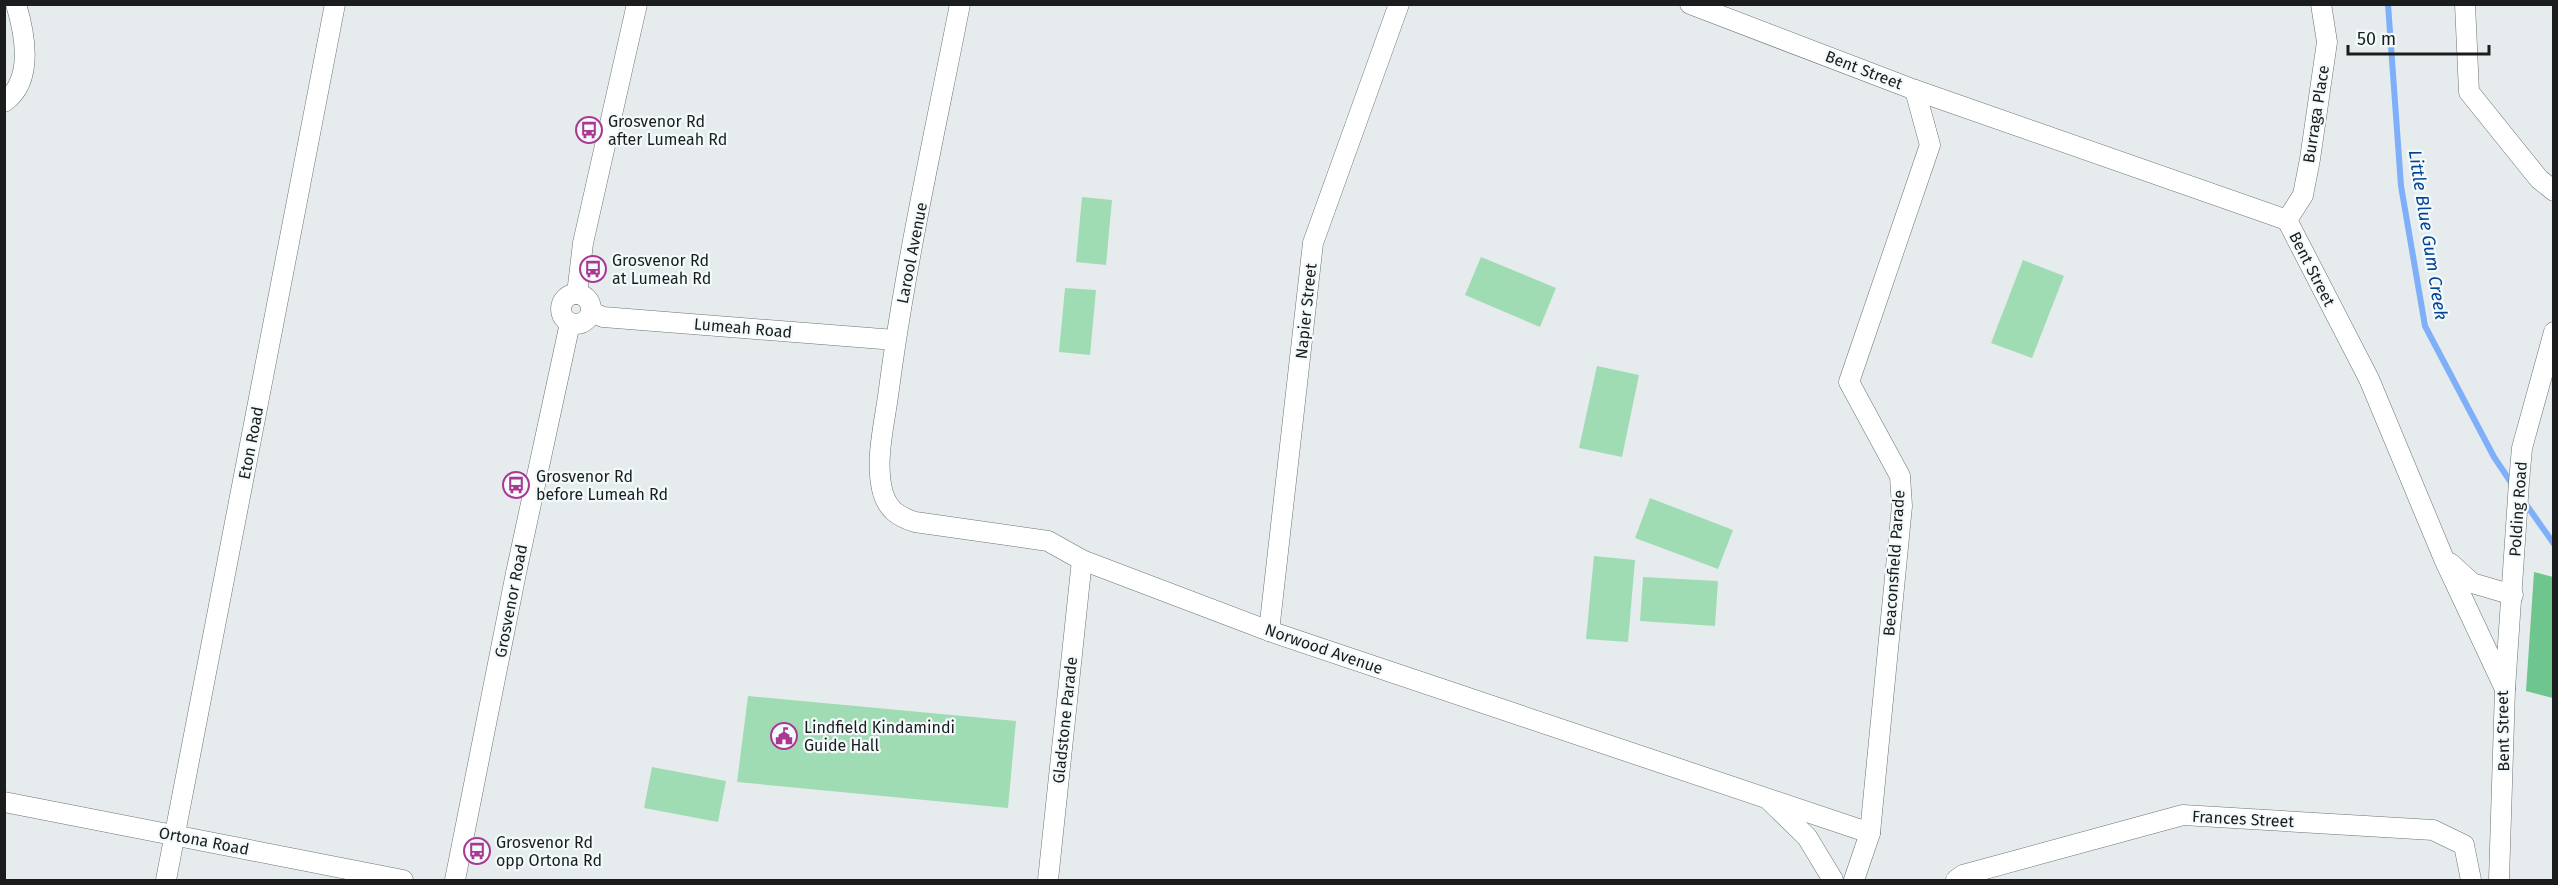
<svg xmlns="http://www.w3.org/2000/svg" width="2558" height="885" viewBox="0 0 2558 885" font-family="'Fira Sans',sans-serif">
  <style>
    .green { fill: #a0dcb3 }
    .forest { fill: #6ec58d }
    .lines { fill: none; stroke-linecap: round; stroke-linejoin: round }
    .stream { stroke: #7eaff8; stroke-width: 6 }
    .minor-casing { stroke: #6c7273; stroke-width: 21 }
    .minor { stroke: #fff; stroke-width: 20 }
    .labels { text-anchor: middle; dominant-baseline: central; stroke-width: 4.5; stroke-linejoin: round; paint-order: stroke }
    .street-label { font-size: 16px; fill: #1a1c1d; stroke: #f3fafb }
    .poi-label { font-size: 16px; fill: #1a1c1d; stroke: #f3fafb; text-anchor: start }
    .water-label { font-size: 18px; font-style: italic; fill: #034396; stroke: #f3fafb }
  </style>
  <rect width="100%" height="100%" fill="#e6eced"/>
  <g class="green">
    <polygon points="1082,197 1112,200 1106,265 1076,262"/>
    <polygon points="1481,257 1556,288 1540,327 1465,295"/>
    <polygon points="2023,260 2064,276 2032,358 1991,343"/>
    <polygon points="1065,288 1096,290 1090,355 1059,352"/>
    <polygon points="1597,366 1639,375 1622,457 1579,448"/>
    <polygon points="1650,498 1733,530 1718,569 1635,538"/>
    <polygon points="1594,556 1635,560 1628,642 1586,639"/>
    <polygon points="1643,577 1718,581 1715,626 1640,621"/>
    <polygon points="748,696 1016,721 1008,808 737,782"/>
    <polygon points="652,767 726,781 718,822 644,808"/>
  </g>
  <polygon class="forest" points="2534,572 2553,577 2553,698 2526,691"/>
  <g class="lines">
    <g class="stream">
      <polyline points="2388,4 2401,186 2425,326 2494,457 2514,487"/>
      <polyline points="2523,500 2554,544"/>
    </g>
    <defs>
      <g id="minor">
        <path d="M960,4C935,132 906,260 889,389C885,422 874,461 883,493C888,510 899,517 915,522L1048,541L1082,560L1269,631L1870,833"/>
        <polyline points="1690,4 1915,90 2287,220 2369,379 2444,559 2505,689"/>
        <polyline points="2465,4 2469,92 2539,179 2554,191"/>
        <path d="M4,102C34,81 25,34 16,4"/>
        <polyline points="2287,220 2303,195 2310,159 2327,42 2321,4"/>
        <circle cx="576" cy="309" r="15"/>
        <polyline points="577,294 583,243 637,4"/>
        <polyline points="591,312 603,317 895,340"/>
        <polyline points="2450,563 2472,583 2513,595"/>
        <polyline points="1269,631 1313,243 1399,4"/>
        <polyline points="1770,801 1807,837 1833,880"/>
        <polyline points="4,802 403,880"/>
        <polyline points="166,880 335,4"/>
        <polyline points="455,880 516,573 570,323"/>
        <polyline points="1048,880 1082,560"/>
        <polyline points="1854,880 1870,833 1902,506 1900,476 1849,382 1930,145 1915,90"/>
        <polyline points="1956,880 1963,875 2183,815 2433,830 2464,845 2471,880"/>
        <polyline points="2499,880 2505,689 2519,482 2522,448 2554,332"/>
      </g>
    </defs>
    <use href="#minor" class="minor-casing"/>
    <use href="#minor" class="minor"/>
  </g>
  <defs>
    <symbol id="bus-ring" viewBox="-11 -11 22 22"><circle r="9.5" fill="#f3fafb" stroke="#aa3893" stroke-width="1.5"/><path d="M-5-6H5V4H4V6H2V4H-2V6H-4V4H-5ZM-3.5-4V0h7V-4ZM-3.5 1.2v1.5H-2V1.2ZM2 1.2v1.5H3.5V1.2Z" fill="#aa3893"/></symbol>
    <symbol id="civic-ring" viewBox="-11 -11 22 22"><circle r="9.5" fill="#f3fafb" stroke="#aa3893" stroke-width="1.5"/><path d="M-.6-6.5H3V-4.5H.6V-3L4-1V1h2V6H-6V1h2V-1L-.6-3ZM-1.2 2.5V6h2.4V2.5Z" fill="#aa3893"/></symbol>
  </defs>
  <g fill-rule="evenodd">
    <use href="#bus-ring" x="574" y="115" width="30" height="30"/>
    <use href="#bus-ring" x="578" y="254" width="30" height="30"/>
    <use href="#bus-ring" x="501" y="470" width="30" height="30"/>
    <use href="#civic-ring" x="769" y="721" width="30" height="30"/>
    <use href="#bus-ring" x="462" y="836" width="30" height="30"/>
  </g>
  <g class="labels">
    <g class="street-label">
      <text transform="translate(1864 70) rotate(21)">Bent Street</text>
      <text transform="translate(2316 114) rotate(-81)">Burraga Place</text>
      <text transform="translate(912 253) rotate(-79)">Larool Avenue</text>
      <text transform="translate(2312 269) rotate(63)">Bent Street</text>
      <text transform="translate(1306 311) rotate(-84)">Napier Street</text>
      <text transform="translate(743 328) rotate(5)">Lumeah Road</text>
      <text transform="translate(251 443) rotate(-79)">Eton Road</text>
      <text transform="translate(2518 509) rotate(-86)">Polding Road</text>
      <text transform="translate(1894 563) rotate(-86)">Beaconsfield Parade</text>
      <text transform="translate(511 601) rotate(-79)">Grosvenor Road</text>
      <text transform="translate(1324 649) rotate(19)">Norwood Avenue</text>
      <text transform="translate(1065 720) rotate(-84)">Gladstone Parade</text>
      <text transform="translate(2503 731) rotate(-91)">Bent Street</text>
      <text transform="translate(2243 819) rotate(3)">Frances Street</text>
      <text transform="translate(204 841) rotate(11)">Ortona Road</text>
    </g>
    <g class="poi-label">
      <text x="608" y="121">Grosvenor Rd<tspan x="608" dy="18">after Lumeah Rd</tspan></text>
      <text x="612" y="260">Grosvenor Rd<tspan x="612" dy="18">at Lumeah Rd</tspan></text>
      <text x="536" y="476">Grosvenor Rd<tspan x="536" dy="18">before Lumeah Rd</tspan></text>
      <text x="804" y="727">Lindfield Kindamindi<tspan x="804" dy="18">Guide Hall</tspan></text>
      <text x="496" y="842">Grosvenor Rd<tspan x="496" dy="18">opp Ortona Rd</tspan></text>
    </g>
    <g class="water-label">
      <text transform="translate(2428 235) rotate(81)">Little Blue Gum Creek</text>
    </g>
  </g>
  <rect width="2558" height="885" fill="none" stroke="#1a1c1d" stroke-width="12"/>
  <path d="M2348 45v9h141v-9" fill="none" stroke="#1a1c1d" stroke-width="3"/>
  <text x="2357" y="45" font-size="18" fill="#1a1c1d" stroke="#f3fafb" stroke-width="4.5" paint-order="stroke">50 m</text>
</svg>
